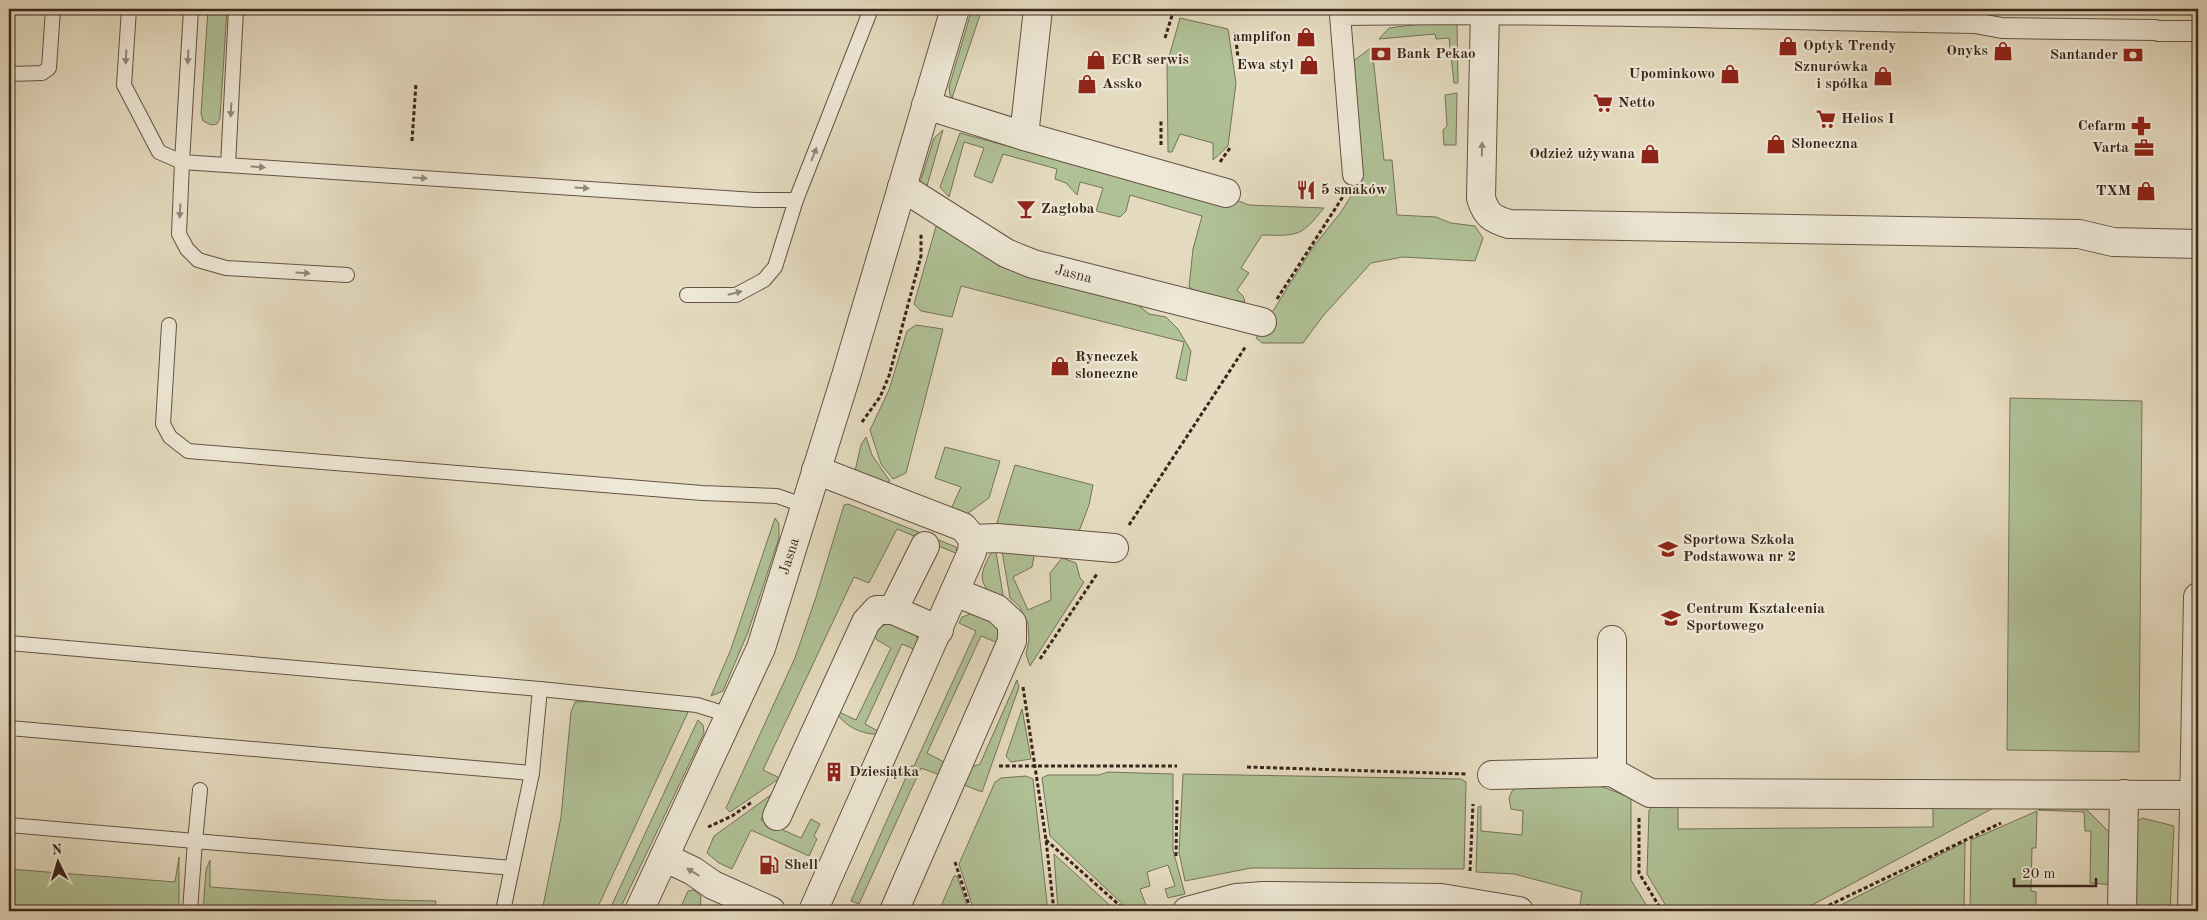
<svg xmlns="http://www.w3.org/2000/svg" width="2207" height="920" viewBox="0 0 2207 920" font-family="'Old Standard TT',serif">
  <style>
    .green { fill: #b0c196; stroke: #757358 }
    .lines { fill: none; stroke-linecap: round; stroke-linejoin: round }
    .service-casing { stroke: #655244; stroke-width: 16 }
    .pedestrian-casing { stroke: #655244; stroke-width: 22 }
    .minor-casing { stroke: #655244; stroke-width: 30 }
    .path { stroke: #3a251a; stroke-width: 3; stroke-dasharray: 4 2.5; stroke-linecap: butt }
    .service { stroke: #eee8d6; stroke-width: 14 }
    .pedestrian { stroke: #eee8d6; stroke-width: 20 }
    .minor { stroke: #eee8d6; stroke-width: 28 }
    .oneway { fill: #948678 }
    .labels { text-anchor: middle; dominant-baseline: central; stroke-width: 4.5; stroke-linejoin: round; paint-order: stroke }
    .poi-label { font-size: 15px; font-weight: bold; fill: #3a251a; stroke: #eee8d6; text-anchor: start }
    .street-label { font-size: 15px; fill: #3a251a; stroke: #eee8d6 }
  </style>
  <rect width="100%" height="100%" fill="#e5dbc0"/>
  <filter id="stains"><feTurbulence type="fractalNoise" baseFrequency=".004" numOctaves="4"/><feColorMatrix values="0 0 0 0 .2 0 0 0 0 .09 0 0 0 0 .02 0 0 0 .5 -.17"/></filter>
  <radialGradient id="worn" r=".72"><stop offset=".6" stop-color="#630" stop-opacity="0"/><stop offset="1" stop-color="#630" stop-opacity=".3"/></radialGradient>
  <g class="green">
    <polygon points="208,9 227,9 220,118 217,124 211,125 203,121 201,114"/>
    <polygon points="972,9 982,9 952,98 950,95 949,87"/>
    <polygon points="1180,18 1228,29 1236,83 1228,146 1213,160 1213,143 1180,134 1172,152 1168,152 1167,64"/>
    <polygon points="1435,22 1457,24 1458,83 1454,83 1449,38 1436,39 1435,34 1379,39 1389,28"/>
    <polygon points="1372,47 1384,160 1392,160 1397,215 1436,217 1451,223 1475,226 1483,238 1475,261 1403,257 1371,263 1323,316 1303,343 1262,343 1256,338 1313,247 1341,212 1360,182 1348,65"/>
    <polygon points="1457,93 1456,145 1444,145 1443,130 1447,126 1445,95"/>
    <polygon points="943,130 927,186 922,190 919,186 934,138"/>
    <path d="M960,133L1141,183L1228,197L1249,205L1324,208C1301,236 1300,236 1262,235L1241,268L1249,273L1237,290L1243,296L1245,302C1227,299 1204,297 1189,287L1193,249L1202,216L1130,195L1126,211L1120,217L1096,211L1103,188L1080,182L1077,195L1066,183L1055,179L1057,169L1003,154L992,183L974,176L984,148L964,142L949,197L940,187Z"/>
    <polygon points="937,223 1125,294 1149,314 1166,317 1178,329 1191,351 1186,381 1176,378 1184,342 961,286 952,317 921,311 914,304"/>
    <polygon points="916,325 943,329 906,473 893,479 881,464 870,430 889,390 907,331"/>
    <polygon points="2010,398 2142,401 2139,752 2007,750"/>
    <polygon points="866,437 872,455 890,481 886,483 855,471 861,445"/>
    <polygon points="945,447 1000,461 989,498 967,514 951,509 961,487 935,478"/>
    <polygon points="1015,465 1093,485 1089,505 1078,534 1002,529 997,523"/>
    <polygon points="848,504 956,547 958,554 897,529 869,583 854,577 763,770 780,778 730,812 726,808 795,658 816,597 844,505"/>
    <polygon points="775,518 779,524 779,538 748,632 723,691 711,696 731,649"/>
    <path d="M995,546L1004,601C973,585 980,572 995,546Z"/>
    <polygon points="1030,547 1034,556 1032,567 1013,577 1028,610 1051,600 1050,573 1062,558 1076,563 1080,578 1084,582 1030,666 1026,654 1029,640 1028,623 1019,606 1010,598 1002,551"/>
    <polygon points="973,613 997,623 1001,634 998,643 981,636 927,753 944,762 940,775 921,768 859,904 851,901 911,766 914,766 976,631 959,623 962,617"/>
    <path d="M889,623L915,632L920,645L918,651L902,644L865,724L878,731V734C863,735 844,726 837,713L839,712L856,720L891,648L877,640L874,634L882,626Z"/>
    <polygon points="1017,680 1019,687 982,792 959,783 966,769 980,764"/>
    <polygon points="608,701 688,712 596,911 542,911 561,817 571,712 575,702"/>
    <polygon points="1022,709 1031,759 1011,762 1006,756"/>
    <polygon points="698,720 703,725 704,733 619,911 609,911"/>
    <polygon points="1108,772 1173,774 1173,850 1185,894 1168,898 1165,889 1175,886 1168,865 1147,872 1150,886 1140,889 1148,911 1130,911 1050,836 1042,778 1048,775 1099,775"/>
    <polygon points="1183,774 1461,779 1466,782 1464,869 1251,868 1185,881 1179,852"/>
    <polygon points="1026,776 1033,779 1048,911 974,911 959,864 995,782 1001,778"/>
    <polygon points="1582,785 1603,787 1631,798 1631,880 1650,911 1608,911 1586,904 1583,911 1579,911 1582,892 1514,874 1476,872 1478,807 1481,806 1481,831 1522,835 1523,811 1511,809 1509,798 1512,791 1520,786"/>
    <polygon points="775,792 761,820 801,838 811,819 820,824 814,836 817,839 809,856 751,830 732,869 719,863 707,853 714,836"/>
    <polygon points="1654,805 1678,806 1678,829 1933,827 1933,806 1999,805 1801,911 1669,911 1647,874 1649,810"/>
    <polygon points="2046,808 2086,809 2114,837 2114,885 2090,883 2091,831 2085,831 2084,812 2038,810"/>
    <polygon points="2037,811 2036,848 2032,848 2031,891 2036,892 2036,911 1970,911 1971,840"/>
    <polygon points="2142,818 2174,826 2170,911 2132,911 2136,822"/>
    <polygon points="1965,842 1964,911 1829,911"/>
    <polygon points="1054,854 1116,911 1112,911 1110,907 1100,911 1058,911"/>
    <polygon points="179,857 179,911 80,911 9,905 9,869 175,882"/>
    <polygon points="210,860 210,887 388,900 436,901 434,911 203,911 206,870"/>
    <polygon points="954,876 957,876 969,911 939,911"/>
    <polygon points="694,890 701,896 700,911 679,911 688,891"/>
    <rect x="2089" y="906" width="24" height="5"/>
  </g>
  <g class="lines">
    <defs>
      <g id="service">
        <polyline points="129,9 124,85 159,152 182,162 179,234 187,249 198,260 226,268 347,275"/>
        <polyline points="191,9 182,162 755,200 796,200"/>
        <polyline points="9,74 42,73 49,68 53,9"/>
        <polyline points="228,165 236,9"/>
        <polyline points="687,295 736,295 764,280 775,267 796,200 871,9"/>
        <polyline points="169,325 163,424 170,437 188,451 702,493 777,496 806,506"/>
        <polyline points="9,643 540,689 697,705 729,715"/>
        <polyline points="9,728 532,773"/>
        <polyline points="9,825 195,841 200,790"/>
        <polyline points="190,911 195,841 512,868 532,773 540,689"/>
        <polyline points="503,911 512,868"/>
      </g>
      <g id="pedestrian">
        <polyline points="2158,31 2191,31"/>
        <path d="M1353,175L1340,15C1551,12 1763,19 1975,23L2002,28L2155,30"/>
      </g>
      <g id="minor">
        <path d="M1485,9L1481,198C1486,215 1492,219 1509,224L2079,234L2113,242L2198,244"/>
        <polyline points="926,105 1024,136 1226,193"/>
        <polyline points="1024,136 1038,9"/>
        <path id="s1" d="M902,187L1006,253L1033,264L1262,322"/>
        <polyline points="973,539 997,538 1114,548"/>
        <polyline points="893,610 925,546"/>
        <polyline points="1612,640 1612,772 1650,793 2195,795"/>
        <polyline points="1492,775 1612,772"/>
        <polyline points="777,816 866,622 877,610 893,610 939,630"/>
        <polyline points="664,857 693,871 713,885 771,911"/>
        <path id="s2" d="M639,911L761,648L846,376L955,9"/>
        <polyline points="813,911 972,552 973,539 963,527 816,470"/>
        <polyline points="894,911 1012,641 1012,623 997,609 955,592"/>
        <polyline points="1187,911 1236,898 1264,896 1441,898 1519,911"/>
        <polyline points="2122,911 2124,794"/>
        <polyline points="2192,911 2198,597"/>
      </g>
    </defs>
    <use href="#service" class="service-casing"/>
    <use href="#pedestrian" class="pedestrian-casing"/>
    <use href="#minor" class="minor-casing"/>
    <g class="path">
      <polyline points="1235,32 1238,58"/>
      <polyline points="1165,38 1174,9"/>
      <polyline points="412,141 416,83"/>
      <polyline points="1161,145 1161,121"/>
      <polyline points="1220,162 1230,148"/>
      <polyline points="1277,299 1344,195"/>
      <polyline points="862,422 880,397 889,376 921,256 921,233"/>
      <polyline points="1129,525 1246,346"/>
      <polyline points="1040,659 1097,574"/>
      <polyline points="1023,687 1046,840 1054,911"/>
      <polyline points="999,766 1177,766"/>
      <polyline points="1247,767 1466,774"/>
      <polyline points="1639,818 1639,873 1662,911"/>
      <polyline points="708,827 732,816 752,802"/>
      <polyline points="1046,840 1126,911"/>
      <polyline points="1176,856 1177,798"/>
      <polyline points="955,862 971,911"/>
      <polyline points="1470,871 1473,804"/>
      <polyline points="1817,911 2001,823"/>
    </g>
    <use href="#service" class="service"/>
    <use href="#pedestrian" class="pedestrian"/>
    <use href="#minor" class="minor"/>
  </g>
  <defs><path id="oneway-solid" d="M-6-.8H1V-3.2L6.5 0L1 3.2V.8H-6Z" transform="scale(1.25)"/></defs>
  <g class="oneway">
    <use href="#oneway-solid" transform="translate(126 57) rotate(93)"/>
    <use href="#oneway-solid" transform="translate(188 57) rotate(93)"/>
    <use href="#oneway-solid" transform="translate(231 110) rotate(93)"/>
    <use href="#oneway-solid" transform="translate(1482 149) rotate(-89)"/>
    <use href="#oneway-solid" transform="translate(814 154) rotate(-69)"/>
    <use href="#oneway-solid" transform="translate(258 167) rotate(4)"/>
    <use href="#oneway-solid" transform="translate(420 178) rotate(4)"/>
    <use href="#oneway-solid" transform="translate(582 188) rotate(4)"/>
    <use href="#oneway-solid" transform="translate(180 211) rotate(93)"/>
    <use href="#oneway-solid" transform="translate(303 273) rotate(4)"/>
    <use href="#oneway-solid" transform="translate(735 293) rotate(-14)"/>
    <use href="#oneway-solid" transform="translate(693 872) rotate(-149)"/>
  </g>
  <defs>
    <symbol id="shop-bare" viewBox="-9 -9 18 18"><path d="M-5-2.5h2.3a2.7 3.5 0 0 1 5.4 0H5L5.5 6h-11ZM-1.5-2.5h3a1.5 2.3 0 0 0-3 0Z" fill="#8f2418" stroke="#eee8d6" stroke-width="2.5" paint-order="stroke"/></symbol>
    <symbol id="bank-bare" viewBox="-9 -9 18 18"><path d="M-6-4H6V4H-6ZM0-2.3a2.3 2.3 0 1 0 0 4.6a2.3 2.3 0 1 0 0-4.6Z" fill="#8f2418" stroke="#eee8d6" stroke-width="2.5" paint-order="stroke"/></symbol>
    <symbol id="supermarket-bare" viewBox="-9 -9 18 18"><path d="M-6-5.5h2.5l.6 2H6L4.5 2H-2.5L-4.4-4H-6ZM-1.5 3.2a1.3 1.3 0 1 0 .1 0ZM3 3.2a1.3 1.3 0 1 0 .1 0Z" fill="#8f2418" stroke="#eee8d6" stroke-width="2.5" paint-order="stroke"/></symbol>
    <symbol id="pharmacy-bare" viewBox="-9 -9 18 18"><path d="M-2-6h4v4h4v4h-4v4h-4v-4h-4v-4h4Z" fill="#8f2418" stroke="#eee8d6" stroke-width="2.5" paint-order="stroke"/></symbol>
    <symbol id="office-bare" viewBox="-9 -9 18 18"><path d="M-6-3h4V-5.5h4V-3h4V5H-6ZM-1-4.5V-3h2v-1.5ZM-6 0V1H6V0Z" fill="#8f2418" stroke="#eee8d6" stroke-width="2.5" paint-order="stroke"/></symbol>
    <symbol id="restaurant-bare" viewBox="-9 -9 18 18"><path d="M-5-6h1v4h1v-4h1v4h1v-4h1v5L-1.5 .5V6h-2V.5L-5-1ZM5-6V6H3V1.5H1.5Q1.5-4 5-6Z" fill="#8f2418" stroke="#eee8d6" stroke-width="2.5" paint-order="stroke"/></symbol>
    <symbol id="bar-bare" viewBox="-9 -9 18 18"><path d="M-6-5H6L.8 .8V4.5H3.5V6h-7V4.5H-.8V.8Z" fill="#8f2418" stroke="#eee8d6" stroke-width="2.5" paint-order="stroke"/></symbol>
    <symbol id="school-bare" viewBox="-9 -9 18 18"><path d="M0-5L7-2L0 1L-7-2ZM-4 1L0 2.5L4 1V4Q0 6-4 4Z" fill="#8f2418" stroke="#eee8d6" stroke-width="2.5" paint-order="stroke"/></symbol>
    <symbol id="building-bare" viewBox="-9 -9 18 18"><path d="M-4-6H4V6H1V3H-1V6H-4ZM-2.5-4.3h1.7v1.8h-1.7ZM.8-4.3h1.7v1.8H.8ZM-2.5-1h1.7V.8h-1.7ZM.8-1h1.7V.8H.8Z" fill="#8f2418" stroke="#eee8d6" stroke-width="2.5" paint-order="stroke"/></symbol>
    <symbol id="fuel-bare" viewBox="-9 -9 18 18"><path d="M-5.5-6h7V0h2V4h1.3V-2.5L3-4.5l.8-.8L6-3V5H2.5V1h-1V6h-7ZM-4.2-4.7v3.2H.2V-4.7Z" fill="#8f2418" stroke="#eee8d6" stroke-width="2.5" paint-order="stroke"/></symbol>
  </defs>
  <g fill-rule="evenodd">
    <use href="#shop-bare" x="1292" y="23" width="28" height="28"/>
    <use href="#shop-bare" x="1774" y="32" width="28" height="28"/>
    <use href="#shop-bare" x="1989" y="37" width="28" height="28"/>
    <use href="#bank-bare" x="1367" y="40" width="28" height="28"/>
    <use href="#bank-bare" x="2119" y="41" width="28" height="28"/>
    <use href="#shop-bare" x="1082" y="46" width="28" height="28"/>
    <use href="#shop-bare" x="1295" y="51" width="28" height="28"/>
    <use href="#shop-bare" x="1716" y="60" width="28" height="28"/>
    <use href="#shop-bare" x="1869" y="62" width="28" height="28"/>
    <use href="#shop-bare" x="1073" y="70" width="28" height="28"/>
    <use href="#supermarket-bare" x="1589" y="89" width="28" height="28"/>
    <use href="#supermarket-bare" x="1812" y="105" width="28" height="28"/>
    <use href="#pharmacy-bare" x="2127" y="112" width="28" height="28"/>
    <use href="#shop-bare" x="1762" y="130" width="28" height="28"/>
    <use href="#office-bare" x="2130" y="134" width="28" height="28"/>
    <use href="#shop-bare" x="1636" y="140" width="28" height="28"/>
    <use href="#restaurant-bare" x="1292" y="176" width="28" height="28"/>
    <use href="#shop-bare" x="2132" y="177" width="28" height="28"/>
    <use href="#bar-bare" x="1012" y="195" width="28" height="28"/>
    <use href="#shop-bare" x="1046" y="352" width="28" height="28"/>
    <use href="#school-bare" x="1654" y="535" width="28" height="28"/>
    <use href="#school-bare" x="1657" y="604" width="28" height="28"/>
    <use href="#building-bare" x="820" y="758" width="28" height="28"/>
    <use href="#fuel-bare" x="755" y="851" width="28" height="28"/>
  </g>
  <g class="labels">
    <g class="poi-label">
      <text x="1291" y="37" text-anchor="end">amplifon</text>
      <text x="1803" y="46">Optyk Trendy</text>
      <text x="1988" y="51" text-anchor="end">Onyks</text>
      <text x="1396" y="54">Bank Pekao</text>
      <text x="2118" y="55" text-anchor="end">Santander</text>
      <text x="1111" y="60">ECR serwis</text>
      <text x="1294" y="65" text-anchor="end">Ewa styl</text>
      <text x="1868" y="67" text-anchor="end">Sznurówka<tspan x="1868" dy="17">i spółka</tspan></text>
      <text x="1715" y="74" text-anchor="end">Upominkowo</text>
      <text x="1102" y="84">Assko</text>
      <text x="1618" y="103">Netto</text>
      <text x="1841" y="119">Helios I</text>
      <text x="2126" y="126" text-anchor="end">Cefarm</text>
      <text x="1791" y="144">Słoneczna</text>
      <text x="2129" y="148" text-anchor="end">Varta</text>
      <text x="1635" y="154" text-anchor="end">Odzież używana</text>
      <text x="1321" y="190">5 smaków</text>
      <text x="2131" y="191" text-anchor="end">TXM</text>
      <text x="1041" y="209">Zagłoba</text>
      <text x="1075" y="357">Ryneczek<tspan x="1075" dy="17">słoneczne</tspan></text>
      <text x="1683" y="540">Sportowa Szkoła<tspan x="1683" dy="17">Podstawowa nr 2</tspan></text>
      <text x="1686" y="609">Centrum Kształcenia<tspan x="1686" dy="17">Sportowego</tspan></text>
      <text x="849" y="772">Dziesiątka</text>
      <text x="784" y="865">Shell</text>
    </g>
    <g class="street-label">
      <text stroke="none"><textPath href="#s1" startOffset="194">Jasna</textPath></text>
      <text stroke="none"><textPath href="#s2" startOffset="386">Jasna</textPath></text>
    </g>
  </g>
  <rect width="2207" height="920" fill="none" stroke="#e5dbc0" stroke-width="30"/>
  <rect x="10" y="10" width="2187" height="900" fill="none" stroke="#3a251a" stroke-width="2.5"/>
  <rect x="15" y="15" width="2177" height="890" fill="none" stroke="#3a251a"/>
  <g transform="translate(58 862) rotate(355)" stroke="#eee8d6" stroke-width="4" paint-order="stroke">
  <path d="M0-4L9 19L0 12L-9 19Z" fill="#3a251a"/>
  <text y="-8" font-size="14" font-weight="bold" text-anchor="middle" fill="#3a251a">N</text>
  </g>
  <path d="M2014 878v8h82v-8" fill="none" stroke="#3a251a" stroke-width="2.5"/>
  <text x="2022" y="878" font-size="15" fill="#3a251a" stroke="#eee8d6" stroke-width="4" paint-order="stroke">20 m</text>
  <rect width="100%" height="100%" filter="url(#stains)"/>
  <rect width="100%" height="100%" fill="url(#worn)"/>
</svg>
